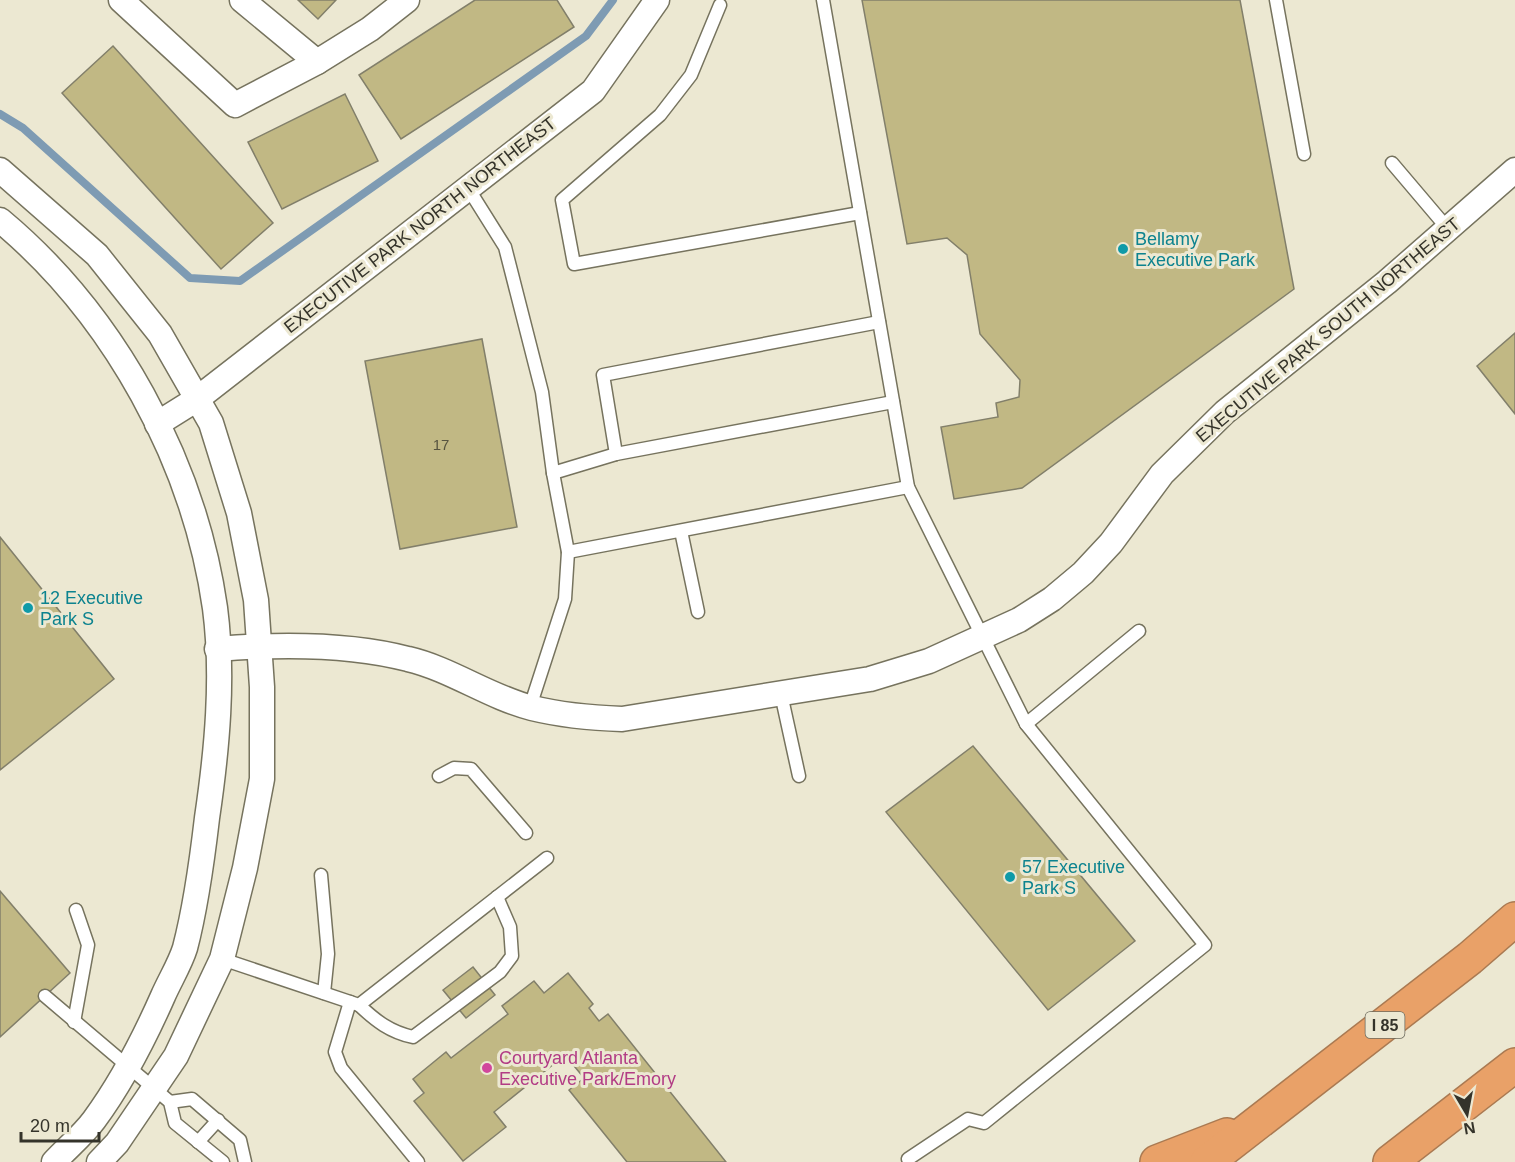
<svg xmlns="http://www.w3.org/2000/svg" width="1515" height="1162" viewBox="0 0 1515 1162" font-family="Helvetica,sans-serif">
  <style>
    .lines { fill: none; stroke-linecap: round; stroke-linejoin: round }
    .stream { stroke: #7e9bb3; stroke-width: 8 }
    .building { fill: #c1b884; stroke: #827f6a; stroke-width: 1.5 }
    .lane-casing { stroke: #76735e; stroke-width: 15 }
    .street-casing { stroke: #76735e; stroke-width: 27 }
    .highway-casing { stroke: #aa7a52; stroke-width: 36 }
    .lane { stroke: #fff; stroke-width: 12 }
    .street { stroke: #fff; stroke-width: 24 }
    .highway { stroke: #e9a168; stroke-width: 33 }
    .culture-dot { fill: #0f9aa8; stroke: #ece8d2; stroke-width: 2 }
    .hotel-dot { fill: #d1479c; stroke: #ece8d2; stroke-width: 2 }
    .labels { text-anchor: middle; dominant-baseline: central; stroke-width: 6; stroke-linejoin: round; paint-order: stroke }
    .number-label { font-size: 15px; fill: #575440 }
    .shield { fill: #ece8d2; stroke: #6b695c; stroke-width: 1.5 }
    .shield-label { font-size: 16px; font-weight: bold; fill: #34332a }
    .street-label { font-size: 18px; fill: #34332a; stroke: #ece8d2 }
    .culture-label { font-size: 18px; fill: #0d838f; stroke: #ece8d2; text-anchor: start }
    .hotel-label { font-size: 18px; fill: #b23c85; stroke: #ece8d2; text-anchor: start }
  </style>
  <rect width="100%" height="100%" fill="#ece8d2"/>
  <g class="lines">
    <polyline class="stream" points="0,114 23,128 190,278 240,281 586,36 613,0"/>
  </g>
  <g class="building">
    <polygon points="298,0 336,0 318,19"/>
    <polygon points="475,0 557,0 574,27 401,139 359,75"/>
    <polygon points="862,0 1240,0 1294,289 1022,488 954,499 941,427 998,417 996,403 1019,397 1020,380 980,334 967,255 947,238 907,244"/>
    <polygon points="113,46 273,223 221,269 62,93"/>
    <polygon points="345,94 378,161 282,209 248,142"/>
    <polygon points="1515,333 1515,414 1477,366"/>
    <polygon points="482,339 517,527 400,549 365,361"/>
    <polygon points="0,537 114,679 0,770"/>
    <polygon points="973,746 1135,941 1048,1010 886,812"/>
    <polygon points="0,891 70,973 0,1037"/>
    <polygon points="473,967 495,995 466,1018 443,990"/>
    <polygon points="568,973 593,1004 589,1008 599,1021 608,1014 726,1162 627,1162 569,1090 584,1078 565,1055 494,1112 506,1127 463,1161 414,1101 424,1093 413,1079 446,1052 451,1058 508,1014 502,1006 534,981 544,993"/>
  </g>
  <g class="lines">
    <defs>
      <g id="lane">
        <polyline points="823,0 908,487 1026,724 1205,945 984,1123 968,1119 908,1159"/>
        <polyline points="1276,0 1304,154"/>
        <polyline points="720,5 691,75 660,115 562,200 574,264 860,213"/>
        <polyline points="1392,163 1448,229"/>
        <polyline points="468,188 505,247 542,392 553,473 568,552 565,599 530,707"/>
        <polyline points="616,454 603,375 879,322"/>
        <polyline points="553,473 616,454 893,402"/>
        <polyline points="681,531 698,612"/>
        <polyline points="568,552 908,487"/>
        <polyline points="781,694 799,776"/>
        <polyline points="1026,724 1139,631"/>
        <polyline points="439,776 454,768 471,769 526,833"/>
        <polyline points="321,875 328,954 324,993"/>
        <polyline points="222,959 359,1005 547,858"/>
        <polyline points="45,996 170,1102 175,1123 223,1162"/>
        <polyline points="350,1002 335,1052 341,1068 418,1162"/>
        <path d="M359,1005C376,1021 390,1032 413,1037L500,972L512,956L510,927L497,897"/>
        <polyline points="74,1022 88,945 76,910"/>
        <polyline points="170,1102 192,1099 240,1140 245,1162"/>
        <polyline points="198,1142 218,1120"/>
      </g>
      <g id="street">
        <polyline points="121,0 235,105 317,62"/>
        <polyline points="242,0 317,62 370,29 407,0"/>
        <polyline points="0,170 97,255 160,334 211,423 239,513 256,600 262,687 262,779 245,868 222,959 176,1056 117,1143 99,1162"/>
        <path d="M0,220C114,315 194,461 215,608C224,677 217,750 207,818C202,861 196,906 185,948C180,964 170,980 163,996C144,1039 122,1082 94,1120C83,1135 67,1148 54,1162"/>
        <polyline points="157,424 197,399 593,91 657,0"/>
        <path d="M217,649C279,644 347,643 408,659C451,669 489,697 532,708C561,715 592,718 622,719L870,679L929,661L1019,620L1052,599L1083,573L1111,543L1162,474L1225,412L1387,282L1515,170"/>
      </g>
      <g id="highway">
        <polyline points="1157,1162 1227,1135"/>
        <polyline points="1207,1162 1470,958 1515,919"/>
        <polyline points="1390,1162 1515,1065"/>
      </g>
    </defs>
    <use href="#lane" class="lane-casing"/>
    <use href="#street" class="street-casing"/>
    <use href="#highway" class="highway-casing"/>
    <use href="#lane" class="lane"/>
    <use href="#street" class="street"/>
    <use href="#highway" class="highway"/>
  </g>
  <g class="culture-dot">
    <circle cx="1123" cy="249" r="6"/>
    <circle cx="28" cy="608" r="6"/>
    <circle cx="1010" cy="877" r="6"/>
  </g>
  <circle class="hotel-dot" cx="487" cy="1068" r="6"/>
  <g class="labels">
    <g class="number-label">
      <text x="441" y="444">17</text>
    </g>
    <rect class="shield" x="1365.5" y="1012" width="39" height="26" rx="4.5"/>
    <g class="shield-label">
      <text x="1385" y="1025">I 85</text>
    </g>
    <g class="street-label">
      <text transform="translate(420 225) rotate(-38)">EXECUTIVE PARK NORTH NORTHEAST</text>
      <text transform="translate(1328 330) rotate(-40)">EXECUTIVE PARK SOUTH NORTHEAST</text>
    </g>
    <g class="culture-label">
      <text x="1135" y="239">Bellamy<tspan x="1135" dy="21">Executive Park</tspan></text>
      <text x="40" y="598">12 Executive<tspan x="40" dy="21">Park S</tspan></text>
      <text x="1022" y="867">57 Executive<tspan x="1022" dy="21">Park S</tspan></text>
    </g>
    <g class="hotel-label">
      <text x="499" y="1058">Courtyard Atlanta<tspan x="499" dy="21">Executive Park/Emory</tspan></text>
    </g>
  </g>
  <g transform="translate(1467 1114) rotate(170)" stroke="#ece8d2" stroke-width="4.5" paint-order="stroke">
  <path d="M0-4.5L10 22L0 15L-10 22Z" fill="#34332a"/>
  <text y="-9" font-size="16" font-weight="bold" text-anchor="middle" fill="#34332a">N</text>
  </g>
  <path d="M21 1132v9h78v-9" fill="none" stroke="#34332a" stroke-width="3"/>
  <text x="30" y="1132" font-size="18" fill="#34332a" stroke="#ece8d2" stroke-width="4.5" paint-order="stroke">20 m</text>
</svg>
